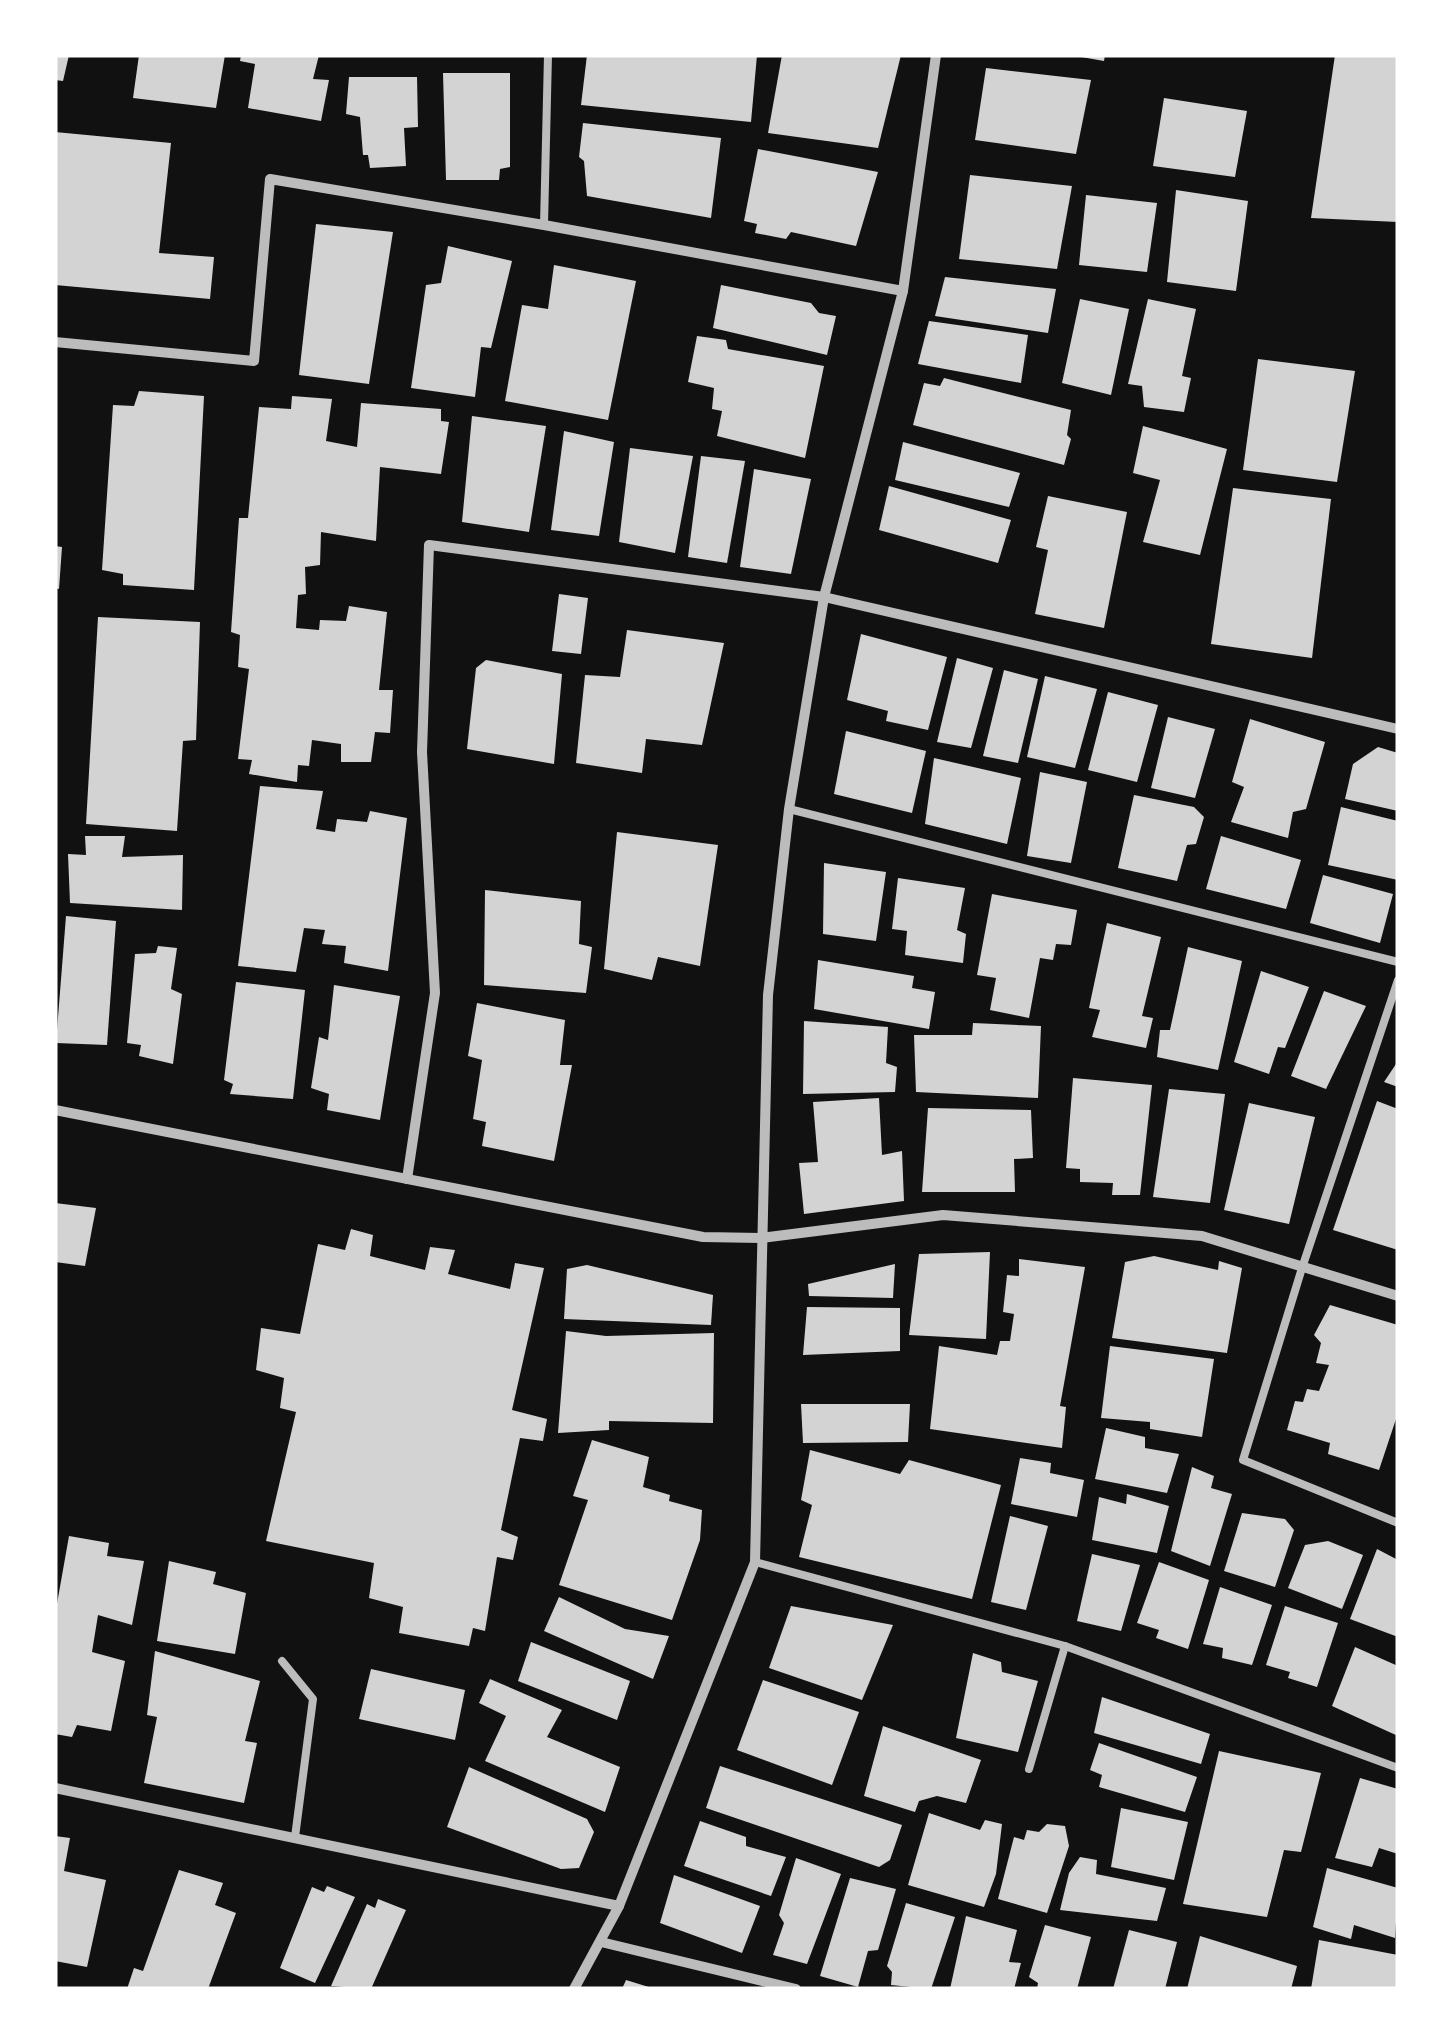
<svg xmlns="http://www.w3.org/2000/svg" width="1453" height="2044" viewBox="0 0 1453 2044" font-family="'Alegreya Sans',sans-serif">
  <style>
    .building { fill: #d3d3d3 }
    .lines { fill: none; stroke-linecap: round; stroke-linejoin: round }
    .service { stroke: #bcbcbc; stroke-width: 8 }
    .minor { stroke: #bcbcbc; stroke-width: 10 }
  </style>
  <rect width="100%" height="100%" fill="#111"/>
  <g class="building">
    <polygon points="55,55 69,55 63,81 55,80"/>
    <polygon points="139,55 225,55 216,108 133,98"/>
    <polygon points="241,55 319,55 313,79 329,80 321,121 248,108 255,64 240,61"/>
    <polygon points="587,55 757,55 751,122 581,105"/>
    <polygon points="782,55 901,55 878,148 768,133"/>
    <polygon points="1070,55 1105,55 1104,61"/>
    <polygon points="1335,55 1398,55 1398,222 1311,218"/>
    <polygon points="986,68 1091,80 1076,154 975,140"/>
    <polygon points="443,73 510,73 510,167 500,169 499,180 446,180"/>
    <polygon points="349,77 417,77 418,127 404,128 406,166 370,168 368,155 363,155 360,117 346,114"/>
    <polygon points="1164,98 1247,111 1235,177 1153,166"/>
    <polygon points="583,123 721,138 711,218 587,196 584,161 579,157"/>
    <polygon points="55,132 171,143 159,253 214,257 210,299 55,285"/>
    <polygon points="758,149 878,172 856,246 791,232 786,239 755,233 757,224 744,221"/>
    <polygon points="970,175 1072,186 1057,269 959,259"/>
    <polygon points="1176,190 1248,201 1236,291 1167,282"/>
    <polygon points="1086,195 1157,203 1147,272 1079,265"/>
    <polygon points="316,224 393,232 369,384 299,375"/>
    <polygon points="448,246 512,261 491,348 481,347 475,397 411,388 426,285 441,283"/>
    <polygon points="554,265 636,281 608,420 505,401 522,305 548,309"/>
    <polygon points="945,277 1056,289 1048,333 935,316"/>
    <polygon points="721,285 811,303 819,313 836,316 827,355 713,328"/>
    <polygon points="1080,299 1129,309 1111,395 1062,383"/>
    <polygon points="1148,299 1196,309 1182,376 1191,378 1184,412 1144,407 1142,386 1128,384"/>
    <polygon points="929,321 1028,335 1021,383 918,364"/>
    <polygon points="697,336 726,340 728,349 824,366 805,458 717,436 722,411 712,409 714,388 688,382"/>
    <polygon points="1258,359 1355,371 1337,482 1243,470"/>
    <polygon points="944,378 1071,410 1067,435 1071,439 1064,465 913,425 924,383 940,386"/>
    <polygon points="139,391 204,396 194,590 123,585 123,574 102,570 113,405 134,406"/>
    <polygon points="292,396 332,399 326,441 357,447 361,403 441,409 441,421 449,422 441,474 380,467 376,541 321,532 320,565 305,567 306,594 298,595 296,628 319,630 320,620 346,621 349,606 387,612 379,690 393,690 390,733 375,732 371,762 341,762 341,744 312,740 309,766 298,765 297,782 249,774 252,760 238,759 249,669 238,667 240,635 231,632 239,518 248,518 259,407 291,409"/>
    <polygon points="472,416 546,426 529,532 462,522"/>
    <polygon points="1143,426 1227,449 1200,555 1143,542 1160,480 1133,473"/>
    <polygon points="564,431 614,442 599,536 551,530"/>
    <polygon points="903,442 1020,473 1009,507 895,480"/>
    <polygon points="630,448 693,456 675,553 619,542"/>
    <polygon points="701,456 745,461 727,563 688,557"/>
    <polygon points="754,469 811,479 791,574 740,567"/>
    <polygon points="889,486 1011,520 998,563 879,530"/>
    <polygon points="1233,488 1331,499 1312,658 1211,644"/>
    <polygon points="1048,496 1127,512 1104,628 1035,614 1048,550 1036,547"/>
    <polygon points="55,546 62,547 59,589 55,588"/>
    <polygon points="559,594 588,598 581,654 552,651"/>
    <polygon points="98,617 200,622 196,740 183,741 177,831 86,824"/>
    <polygon points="627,630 724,643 702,745 646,739 642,773 576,763 585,675 620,677"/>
    <polygon points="861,634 947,657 928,730 886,721 888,711 847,700"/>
    <polygon points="957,658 993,668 971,748 937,742"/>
    <polygon points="486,660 562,674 554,764 467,749 476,668"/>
    <polygon points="1004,670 1038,679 1018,763 983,756"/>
    <polygon points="1045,676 1097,689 1075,768 1027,757"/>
    <polygon points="1108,692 1158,705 1137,782 1088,770"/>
    <polygon points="1168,717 1215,729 1195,798 1151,788"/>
    <polygon points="1250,719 1325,742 1306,809 1293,812 1288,838 1231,822 1244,787 1232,782"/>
    <polygon points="846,731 926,751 912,813 834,794"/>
    <polygon points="1378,747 1398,753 1398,811 1345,799 1353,764"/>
    <polygon points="934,758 1021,778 1007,844 925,824"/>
    <polygon points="1040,772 1087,782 1071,863 1027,856"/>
    <polygon points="260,786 323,791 316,829 335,832 337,819 367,822 370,811 407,818 388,971 344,963 346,946 322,944 325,930 304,928 296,972 238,966"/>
    <polygon points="1134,795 1194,807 1204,817 1196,844 1187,845 1177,881 1118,868"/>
    <polygon points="1341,807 1398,821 1398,880 1328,865"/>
    <polygon points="617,832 718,845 700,966 658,957 652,980 604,969"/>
    <polygon points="85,836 125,836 122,857 183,855 182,910 70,903 68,854 86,855"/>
    <polygon points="1221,836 1301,860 1286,909 1206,889"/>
    <polygon points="824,863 886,872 876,941 823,934"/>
    <polygon points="1323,875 1393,894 1380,943 1310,923"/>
    <polygon points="898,878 965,888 957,930 966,934 963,963 905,955 907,931 892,929"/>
    <polygon points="485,890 581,901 579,944 592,947 586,993 484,985"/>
    <polygon points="992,894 1077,910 1071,945 1056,944 1053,960 1040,958 1029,1018 990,1010 996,978 977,975"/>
    <polygon points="66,916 116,921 107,1045 56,1043"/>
    <polygon points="1107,923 1161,937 1142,1016 1153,1018 1146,1048 1092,1037 1100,1010 1089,1008"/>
    <polygon points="158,946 177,948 171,989 182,994 173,1064 139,1056 141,1045 127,1043 135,954 156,953"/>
    <polygon points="1188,947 1242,961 1218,1070 1157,1057 1160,1030 1170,1030"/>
    <polygon points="818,960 914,976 912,988 935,992 929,1029 814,1009"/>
    <polygon points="1261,971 1309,987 1285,1048 1278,1047 1269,1074 1234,1062"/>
    <polygon points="236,982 305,990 293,1099 230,1094 233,1084 224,1080"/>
    <polygon points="334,985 400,996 380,1120 327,1110 329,1094 311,1088 319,1037 328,1040"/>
    <polygon points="1324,991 1366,1006 1326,1089 1291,1076"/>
    <polygon points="477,1003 565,1020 560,1065 572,1065 554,1161 482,1146 486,1122 473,1119 482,1060 468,1056"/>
    <polygon points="804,1021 888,1027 886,1063 897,1067 895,1092 803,1094"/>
    <polygon points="973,1023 1041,1026 1038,1098 916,1092 914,1035 972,1035"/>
    <polygon points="1398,1061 1398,1087 1384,1082"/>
    <polygon points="1073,1078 1152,1085 1140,1195 1112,1195 1113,1183 1080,1182 1080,1169 1066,1168"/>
    <polygon points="1169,1089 1225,1094 1210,1203 1153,1197"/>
    <polygon points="879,1098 882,1155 902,1151 904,1201 804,1214 799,1163 818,1162 813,1102"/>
    <polygon points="1377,1101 1398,1109 1398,1250 1333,1230"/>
    <polygon points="1249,1103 1315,1117 1289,1224 1224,1210"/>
    <polygon points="928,1108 1031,1110 1033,1158 1014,1159 1015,1192 922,1192"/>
    <polygon points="55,1203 96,1208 85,1266 55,1262"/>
    <polygon points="351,1229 373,1235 370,1256 425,1270 430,1247 455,1250 448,1274 510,1289 515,1263 544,1268 512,1410 547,1419 543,1441 520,1438 501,1530 518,1537 513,1560 497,1557 485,1631 473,1628 469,1646 399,1633 403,1607 369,1598 374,1563 266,1541 296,1412 280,1408 284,1378 256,1370 261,1328 300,1334 318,1244 345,1250"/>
    <polygon points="990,1252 986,1339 909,1335 919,1254"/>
    <polygon points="1154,1256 1218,1270 1219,1261 1242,1268 1227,1353 1112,1338 1125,1262"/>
    <polygon points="1019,1259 1085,1267 1060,1406 1066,1407 1062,1448 930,1429 939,1346 997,1355 1000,1341 1010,1341 1014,1314 1003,1312 1007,1275 1019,1276"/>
    <polygon points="895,1264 893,1298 809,1296 808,1284"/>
    <polygon points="587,1265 713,1295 711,1325 564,1319 567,1269"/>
    <polygon points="1330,1305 1398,1325 1398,1413 1379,1470 1328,1454 1330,1443 1287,1430 1295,1401 1303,1402 1307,1389 1319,1391 1329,1365 1316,1363 1321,1343 1314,1335"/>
    <polygon points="807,1307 900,1308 900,1351 803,1355"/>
    <polygon points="566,1331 606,1336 714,1333 713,1423 609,1421 609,1430 558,1433"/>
    <polygon points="1110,1346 1214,1359 1202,1437 1150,1429 1150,1422 1101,1418"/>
    <polygon points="801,1404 910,1404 908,1442 803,1443"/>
    <polygon points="1106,1428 1145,1437 1145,1448 1179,1454 1167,1493 1095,1479"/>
    <polygon points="592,1440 649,1457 643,1487 670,1495 669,1501 702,1510 700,1540 672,1620 559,1585 588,1500 573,1496"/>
    <polygon points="810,1450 900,1474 909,1460 1001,1485 972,1599 799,1557 812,1505 801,1500"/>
    <polygon points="1020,1458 1051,1463 1050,1473 1084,1480 1077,1517 1011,1504"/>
    <polygon points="1192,1467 1214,1476 1211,1488 1232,1494 1210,1566 1171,1551"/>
    <polygon points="1127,1494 1169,1506 1157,1553 1092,1540 1099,1497 1126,1504"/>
    <polygon points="1242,1513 1285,1519 1294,1530 1275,1587 1224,1571"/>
    <polygon points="1010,1516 1048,1526 1026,1610 991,1602"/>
    <polygon points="69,1536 109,1543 107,1556 144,1561 132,1625 98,1615 92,1652 125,1661 111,1731 77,1725 72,1737 55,1734 55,1615"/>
    <polygon points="1328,1541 1363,1555 1342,1609 1288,1588 1305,1545"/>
    <polygon points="1377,1549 1398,1560 1398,1637 1350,1619"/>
    <polygon points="1092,1554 1140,1565 1121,1631 1077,1621"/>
    <polygon points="169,1561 216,1572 213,1584 246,1593 235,1654 157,1641"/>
    <polygon points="1159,1562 1209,1580 1188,1649 1156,1638 1159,1630 1137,1623"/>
    <polygon points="1220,1587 1272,1605 1252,1665 1222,1658 1223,1648 1203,1644"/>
    <polygon points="559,1597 625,1629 669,1636 653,1679 544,1631"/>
    <polygon points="791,1606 893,1625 862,1700 769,1668"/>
    <polygon points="1285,1606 1338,1623 1317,1687 1288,1678 1290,1672 1266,1665"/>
    <polygon points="531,1642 630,1681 617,1720 518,1681"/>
    <polygon points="1355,1647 1398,1666 1398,1736 1332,1706"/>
    <polygon points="155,1651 260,1681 245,1741 257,1743 244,1803 144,1783 157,1717 147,1715"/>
    <polygon points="973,1653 1001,1662 1002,1672 1038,1681 1018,1752 956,1738"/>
    <polygon points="371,1669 465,1690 455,1740 359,1719"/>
    <polygon points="490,1679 562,1710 547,1737 620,1767 605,1812 485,1761 506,1716 479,1703"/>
    <polygon points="763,1680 859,1712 832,1785 737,1750"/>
    <polygon points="1102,1697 1210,1734 1201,1764 1094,1733"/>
    <polygon points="883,1726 981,1760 966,1803 937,1796 919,1801 915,1812 864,1796"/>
    <polygon points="1099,1743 1197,1777 1185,1812 1099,1787 1102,1775 1090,1770"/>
    <polygon points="1219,1751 1321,1773 1301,1852 1284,1850 1267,1917 1183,1904"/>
    <polygon points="720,1766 902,1825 890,1860 879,1867 706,1808"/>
    <polygon points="469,1767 587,1819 594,1832 579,1868 561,1869 447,1827"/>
    <polygon points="1360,1778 1398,1789 1398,1854 1379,1848 1372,1867 1335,1858"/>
    <polygon points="1121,1808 1188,1822 1174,1880 1111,1867"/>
    <polygon points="929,1813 980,1830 985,1820 1002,1824 996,1874 984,1907 908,1885"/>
    <polygon points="700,1821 746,1837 746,1846 786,1857 771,1896 684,1866"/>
    <polygon points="1047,1824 1065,1826 1069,1846 1047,1913 998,1899 1014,1837 1024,1840 1027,1830 1039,1832"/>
    <polygon points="55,1836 70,1838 64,1871 106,1880 87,1967 55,1961"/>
    <polygon points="1080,1857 1097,1860 1096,1874 1166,1888 1157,1921 1060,1910 1069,1873"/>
    <polygon points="796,1858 841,1874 807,1964 773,1955 784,1923 779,1915"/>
    <polygon points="1327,1868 1398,1888 1395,1938 1354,1925 1351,1939 1313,1927"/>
    <polygon points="179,1870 223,1883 215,1905 236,1913 208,1989 127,1989 134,1968 143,1971"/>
    <polygon points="674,1875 760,1906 742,1953 660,1923"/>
    <polygon points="850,1878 896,1889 878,1950 868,1951 858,1987 820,1976"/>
    <polygon points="327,1886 355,1897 315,1983 280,1968 312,1887 324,1892"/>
    <polygon points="378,1899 406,1910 371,1989 331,1986 367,1904 375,1908"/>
    <polygon points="906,1903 955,1917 931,1989 891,1985 892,1972 887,1966"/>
    <polygon points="966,1916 1017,1930 1009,1962 1021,1963 1014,1989 950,1989"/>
    <polygon points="1045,1925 1091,1937 1077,1989 1037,1989 1038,1983 1029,1977"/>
    <polygon points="1129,1930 1177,1942 1165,1989 1113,1989"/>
    <polygon points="1200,1936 1297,1966 1291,1989 1187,1989"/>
    <polygon points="1319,1940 1398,1955 1398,1989 1311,1989"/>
    <polygon points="626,1980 652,1988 652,1989 622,1989"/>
  </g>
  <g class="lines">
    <g class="service">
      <polyline points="544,225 548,55"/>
      <polyline points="789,809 1398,962"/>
      <polyline points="1398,980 1302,1268 1243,1460 1398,1523"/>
      <polyline points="755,1562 1065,1646 1398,1768"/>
      <polyline points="282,1661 313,1699 295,1837"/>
      <polyline points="1029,1769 1065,1646"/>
    </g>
    <g class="minor">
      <polyline points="55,342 254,361 270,179 544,225 903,291"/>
      <polyline points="55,1110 703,1237 761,1238 943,1215 1202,1236 1398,1296"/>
      <polyline points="407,1179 435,993 422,752 429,545 824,597 1398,729"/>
      <polyline points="55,1788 619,1906"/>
      <polyline points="601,1942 796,1989"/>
      <polyline points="574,1989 619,1906 755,1562 768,995 789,809 824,597 903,291 936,55"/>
    </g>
  </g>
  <rect width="1453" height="2044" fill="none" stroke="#ffffff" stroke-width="115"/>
</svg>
